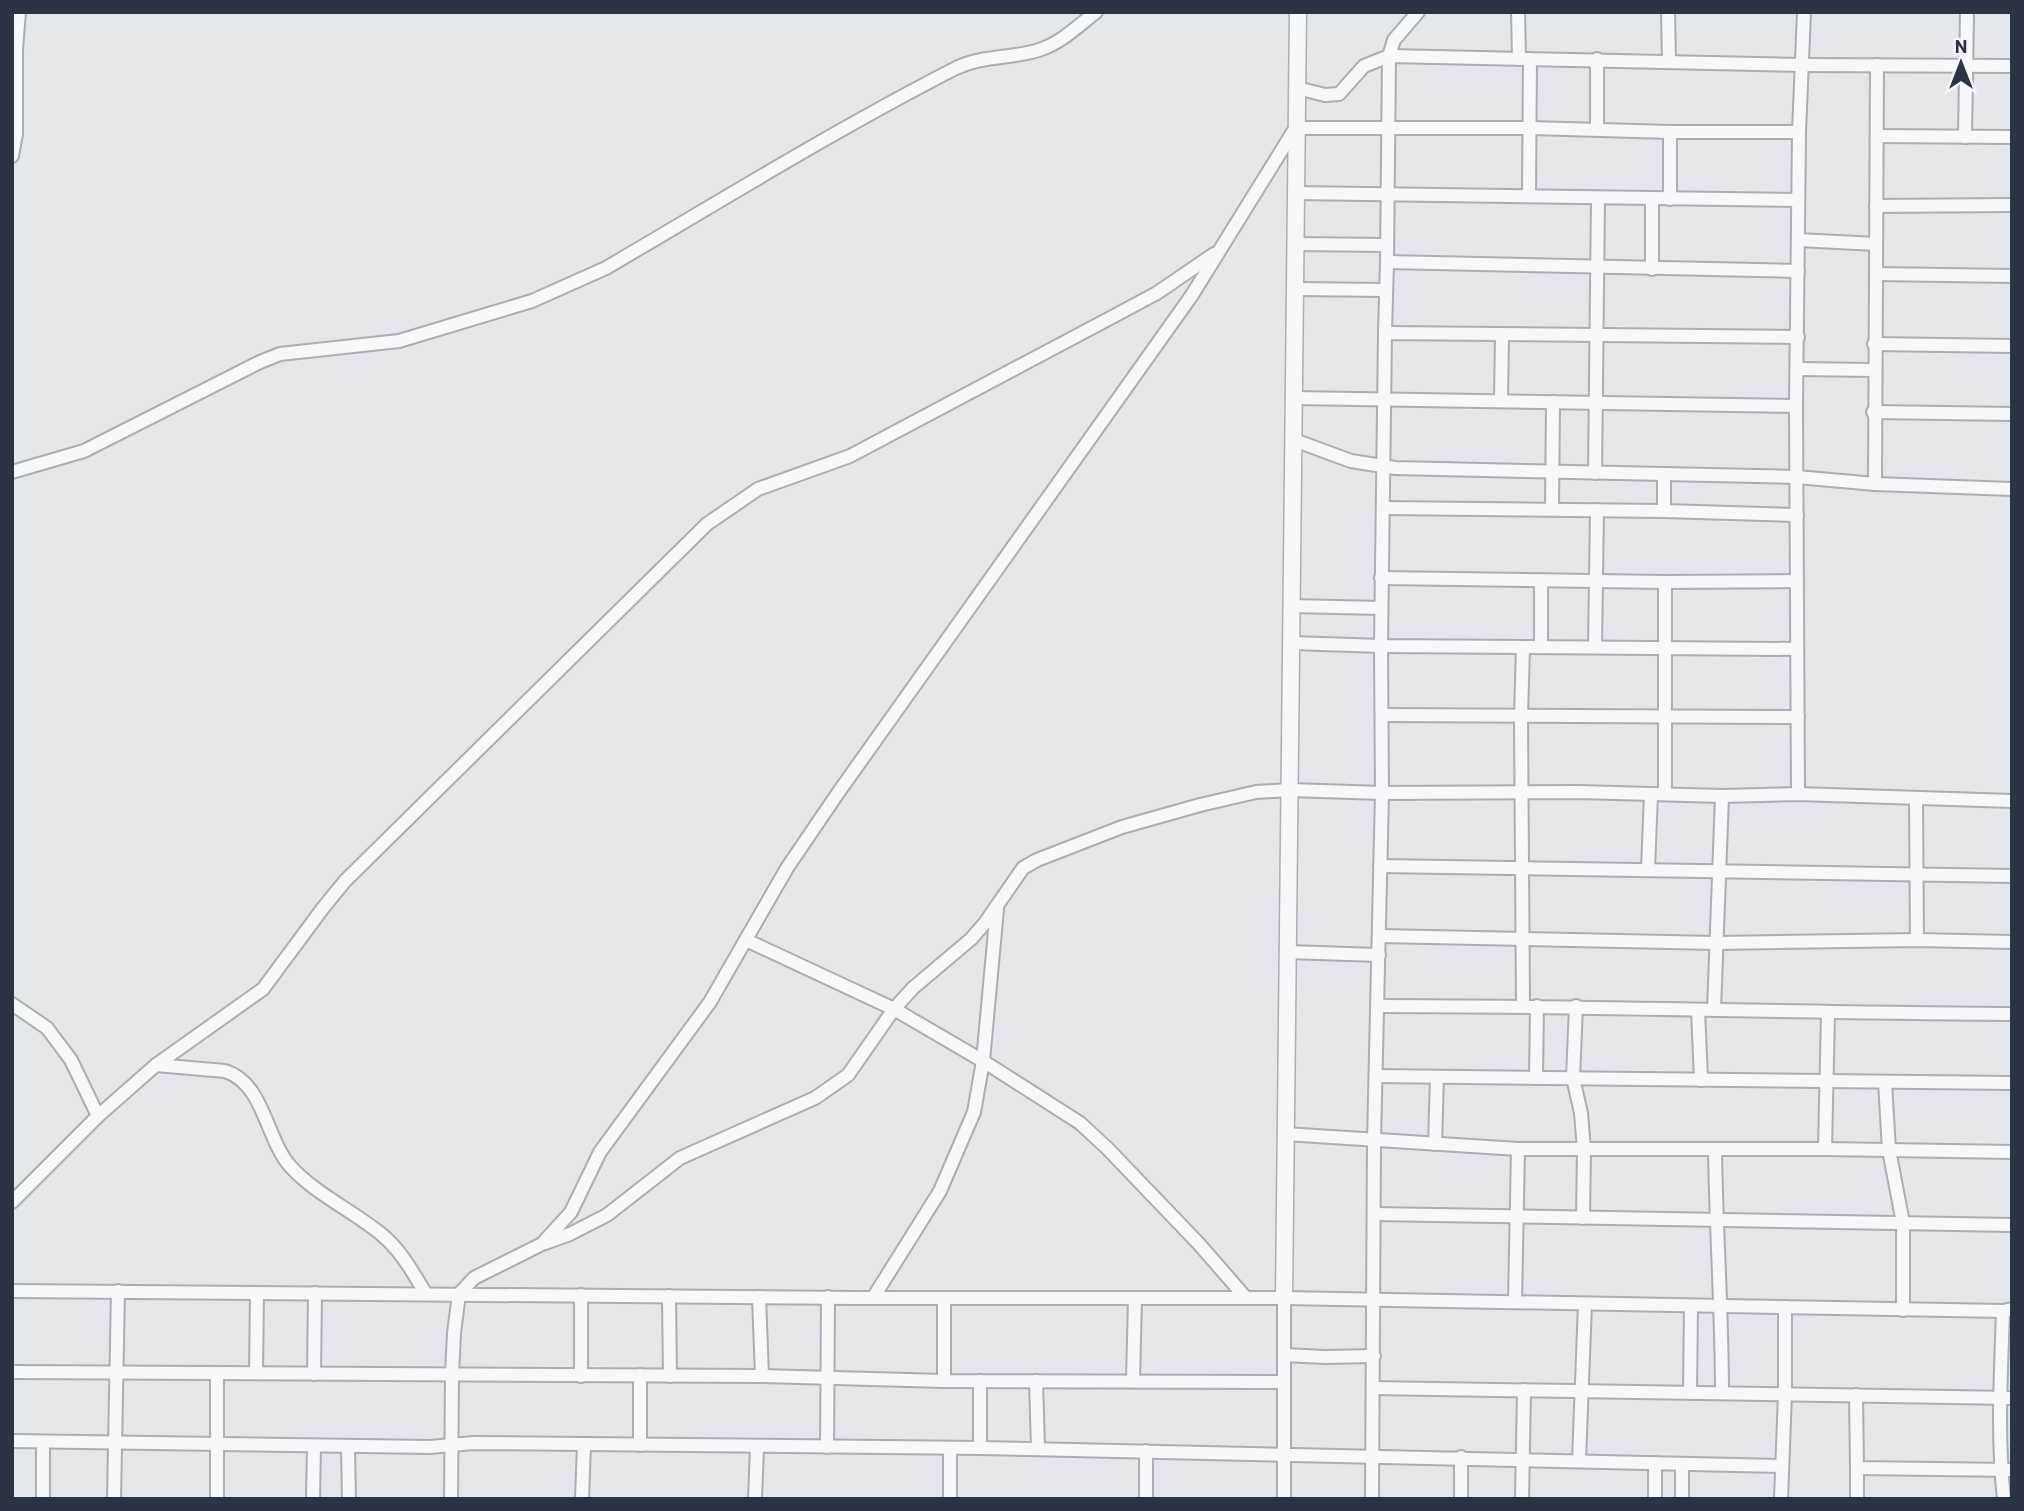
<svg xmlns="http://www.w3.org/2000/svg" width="2024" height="1511" viewBox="0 0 2024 1511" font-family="Barlow,sans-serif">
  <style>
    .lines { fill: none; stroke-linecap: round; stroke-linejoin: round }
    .minor-casing { stroke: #a9aeb7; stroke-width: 16 }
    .tertiary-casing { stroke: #a9aeb7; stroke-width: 19 }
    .minor { stroke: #f7f8fa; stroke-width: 12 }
    .tertiary { stroke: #f7f8fa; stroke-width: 16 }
  </style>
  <rect width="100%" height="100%" fill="#e4e7ec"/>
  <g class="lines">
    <defs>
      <g id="minor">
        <polyline points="1518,12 1519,59"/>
        <polyline points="1668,12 1669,60"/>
        <polyline points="12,50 16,49 19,12"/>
        <polyline points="1297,88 1325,95 1339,94 1364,66 1389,56 1394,40 1418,12"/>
        <polyline points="1597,129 1597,59"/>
        <polyline points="1670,132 1670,199"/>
        <polyline points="1877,136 2012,137"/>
        <polyline points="1965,137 1967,12"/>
        <polyline points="12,156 16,134 16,49"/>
        <polyline points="1295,193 1798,200"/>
        <polyline points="1529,196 1530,59"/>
        <polyline points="1876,206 2012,205"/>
        <polyline points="1798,240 1876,244"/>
        <polyline points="1295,244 1387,245"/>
        <polyline points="1387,262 1389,56 1802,65 2012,66"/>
        <polyline points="1652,269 1652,199"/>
        <polyline points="1876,274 2012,276"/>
        <polyline points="1294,289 1386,290"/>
        <polyline points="1385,333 1387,262 1798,271"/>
        <polyline points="1874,344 2012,346"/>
        <polyline points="1797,369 1874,370"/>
        <polyline points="1294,398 1796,406"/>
        <polyline points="1501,401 1502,336"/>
        <polyline points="1873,412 2012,414"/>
        <polyline points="1294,440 1351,461 1395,468 1797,477 1875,484 2012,489"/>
        <path d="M12,472L84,451L260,362L280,354L399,341L532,301L606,268C722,200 837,129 956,68C983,55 1011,59 1039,50C1061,43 1078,26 1096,12"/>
        <polyline points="1595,473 1598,198"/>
        <polyline points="1664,474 1664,511"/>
        <polyline points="1875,484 1877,65"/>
        <polyline points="1383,508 1664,511 1797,515"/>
        <polyline points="1552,509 1553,402"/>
        <polyline points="1381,578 1665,582 1797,581"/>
        <polyline points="1291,606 1381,608"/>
        <polyline points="1292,643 1381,646 1796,649"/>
        <polyline points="1541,647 1541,580"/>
        <polyline points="1595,647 1597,510"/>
        <polyline points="1382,715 1798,717"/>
        <polyline points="1665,794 1665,582"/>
        <polyline points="1798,794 1796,406 1799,132 1804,12"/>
        <polyline points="1916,798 1917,940"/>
        <polyline points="1380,866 2012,876"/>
        <polyline points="1648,869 1651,794"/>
        <polyline points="1380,936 1716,943 1917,940 2012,942"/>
        <polyline points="746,940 894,1009 983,1061 1080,1123 1108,1149 1199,1244 1246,1298"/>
        <polyline points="1288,952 1379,955"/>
        <polyline points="12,1004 47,1028 71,1060 98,1116"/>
        <path d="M1379,1006C1590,1006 1801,1013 2012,1014"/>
        <polyline points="1523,1006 1521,717 1523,647"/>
        <polyline points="1576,1006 1573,1078 1581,1113 1584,1149 1583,1218"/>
        <polyline points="1698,1010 1701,1080"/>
        <polyline points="1714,1010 1722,796"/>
        <path d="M156,1065L225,1071C264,1083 266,1139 290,1166C314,1193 353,1211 381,1234C401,1250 413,1273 426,1294"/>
        <polyline points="1376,1076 2012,1083"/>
        <polyline points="1536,1078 1537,1006"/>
        <polyline points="1885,1082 1889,1150 1903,1223 1903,1310"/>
        <polyline points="1285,1134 1518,1149 1825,1149 2012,1152"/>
        <polyline points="1435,1144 1437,1077"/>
        <path d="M1715,1149C1716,1230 1722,1311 1722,1393"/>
        <polyline points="1825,1149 1828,1013"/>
        <polyline points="12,1202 98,1116 156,1065 263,989 323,908 345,881 707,524 758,489 850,456 1114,316 1157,293 1214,254"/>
        <polyline points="1374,1214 2012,1225"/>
        <polyline points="545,1243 570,1234 607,1215 680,1158 815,1098 848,1075 894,1009 913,988 971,939 985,923 1023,868 1037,860 1122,827 1200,805 1256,792 1290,790 1382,793 1579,792 1722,796 1798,794 2012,801"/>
        <polyline points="12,1291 856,1298 1284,1298 2003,1311 2012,1309"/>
        <polyline points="669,1296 670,1376"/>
        <polyline points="759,1297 762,1376"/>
        <polyline points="873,1298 940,1191 974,1112 983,1061 997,909"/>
        <polyline points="1515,1302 1518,1149"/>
        <path d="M2003,1311C2001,1374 1997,1436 2004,1499"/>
        <polyline points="1284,1355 1325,1357 1374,1356"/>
        <polyline points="12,1372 762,1376 944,1381 1284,1382"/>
        <polyline points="256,1373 257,1293"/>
        <polyline points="314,1374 315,1293"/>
        <polyline points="640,1375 640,1445"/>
        <polyline points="581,1376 581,1295"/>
        <polyline points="944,1381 944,1298"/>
        <polyline points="980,1381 980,1448"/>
        <polyline points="1036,1381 1038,1449"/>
        <polyline points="1133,1381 1135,1298"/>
        <polyline points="1373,1388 2012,1398"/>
        <polyline points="1690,1392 1691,1306"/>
        <polyline points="1856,1395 1857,1468 2012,1470"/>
        <polyline points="12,1441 430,1447 473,1443 980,1448 1782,1466"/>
        <polyline points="348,1447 349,1499"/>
        <polyline points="827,1447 828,1297"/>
        <polyline points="950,1448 950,1499"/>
        <polyline points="1146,1451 1146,1499"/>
        <polyline points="1579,1460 1585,1304"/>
        <polyline points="43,1499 43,1442"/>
        <polyline points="114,1499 118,1291"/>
        <polyline points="217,1499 217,1374"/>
        <polyline points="313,1499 314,1446"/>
        <polyline points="451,1499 452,1375 454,1333 459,1294 474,1278 542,1244 571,1212 600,1152 710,1002 787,868 838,793 1192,295 1293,132 1301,128 1531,128 1670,132 1799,132"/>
        <polyline points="582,1499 584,1445"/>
        <polyline points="755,1499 757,1447"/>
        <polyline points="1284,1499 1284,1298"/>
        <polyline points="1372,1499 1374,1141 1382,793 1381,646 1385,333 1798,337"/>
        <polyline points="1461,1499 1461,1457"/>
        <polyline points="1522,1499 1524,1390"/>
        <polyline points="1655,1499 1655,1463"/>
        <polyline points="1682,1499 1682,1464"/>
        <polyline points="1781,1499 1785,1394 1785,1307"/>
        <polyline points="1857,1499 1857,1468"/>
      </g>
      <polyline id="tertiary" points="1284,1298 1298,12"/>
    </defs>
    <use href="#minor" class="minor-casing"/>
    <use href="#tertiary" class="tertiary-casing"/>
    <use href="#minor" class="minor"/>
    <use href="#tertiary" class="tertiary"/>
  </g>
  <rect width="2024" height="1511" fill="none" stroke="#2b3445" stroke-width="28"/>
  <g transform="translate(1961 63)" stroke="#f4f6f9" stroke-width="5" paint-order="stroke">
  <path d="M0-5L12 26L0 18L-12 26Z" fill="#2b3445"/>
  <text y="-10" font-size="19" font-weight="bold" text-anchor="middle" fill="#2b3445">N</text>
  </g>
</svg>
